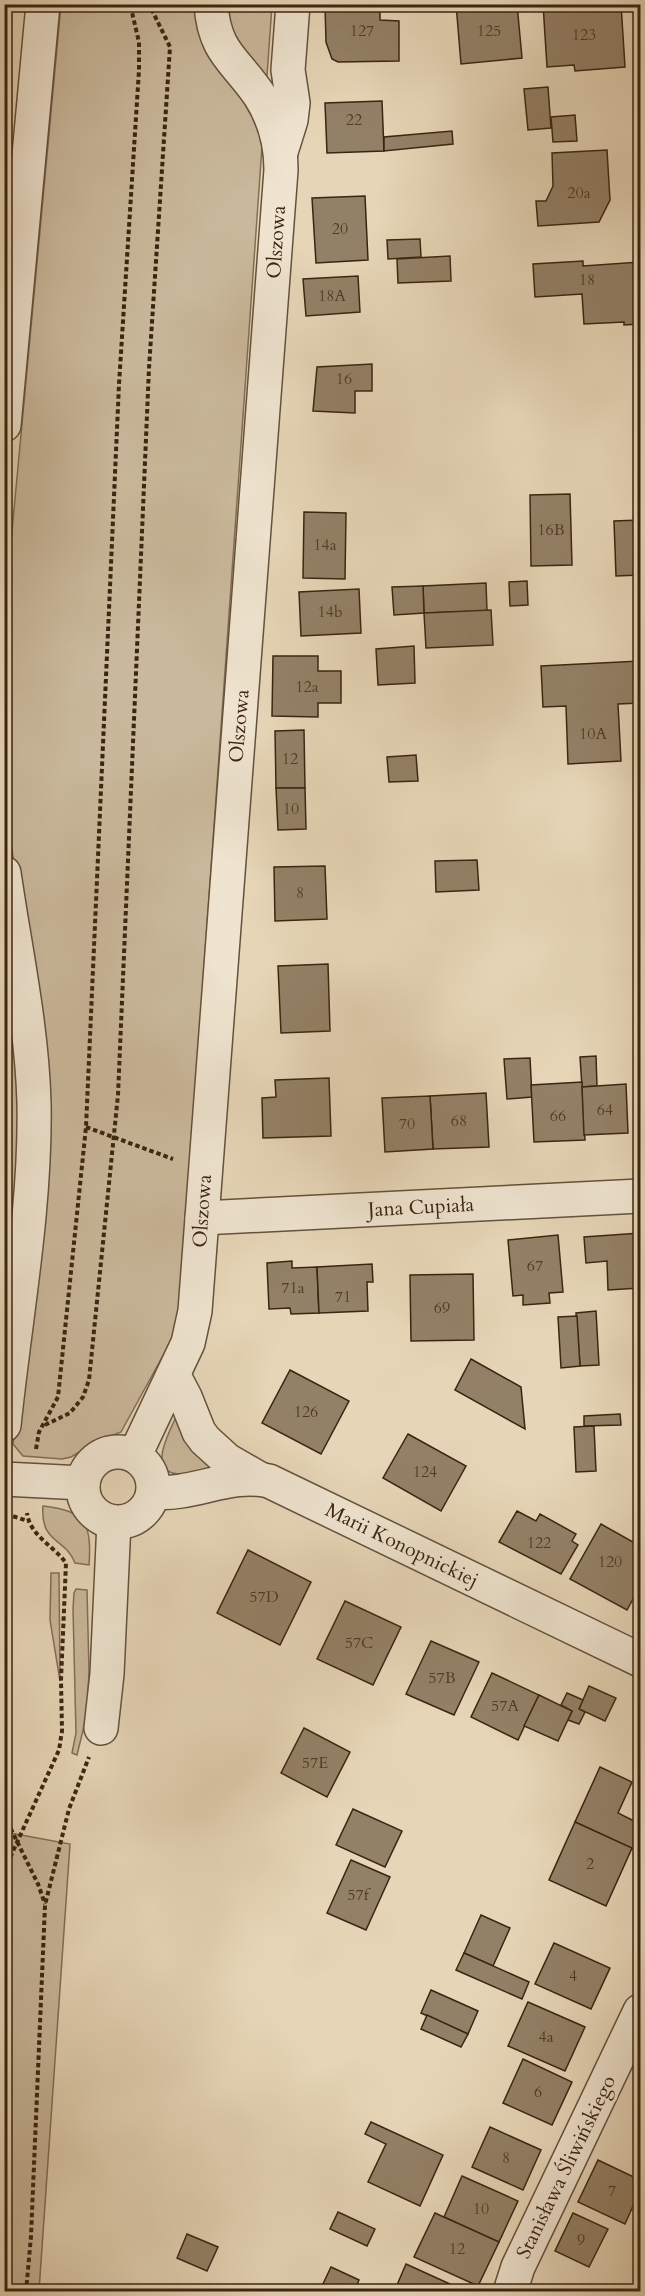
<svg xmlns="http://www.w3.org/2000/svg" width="645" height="2296" viewBox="0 0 645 2296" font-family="Cardo,serif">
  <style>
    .green { fill: #c9b89b; stroke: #826e56; stroke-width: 1.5 }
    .building { fill: #938167; stroke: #3a2511; stroke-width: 1.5 }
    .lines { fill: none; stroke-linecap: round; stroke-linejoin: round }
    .minor-casing { stroke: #65513a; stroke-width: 36 }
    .path { stroke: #3a2511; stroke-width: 4; stroke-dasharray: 4.5 3; stroke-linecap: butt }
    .minor { stroke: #efe4d0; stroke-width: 33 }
    .labels { text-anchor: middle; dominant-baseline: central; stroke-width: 6; stroke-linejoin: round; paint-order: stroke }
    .number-label { font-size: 16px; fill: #503c26 }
    .street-label { font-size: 20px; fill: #3a2511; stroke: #efe4d0 }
  </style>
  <rect width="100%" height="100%" fill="#e6d6b7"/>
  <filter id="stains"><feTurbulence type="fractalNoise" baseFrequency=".00333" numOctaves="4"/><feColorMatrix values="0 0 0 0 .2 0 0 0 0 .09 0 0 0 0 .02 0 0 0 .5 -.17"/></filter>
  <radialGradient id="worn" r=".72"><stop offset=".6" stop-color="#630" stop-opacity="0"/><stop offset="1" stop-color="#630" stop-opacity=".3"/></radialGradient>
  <g class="green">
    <polygon points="61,5 272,5 180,1309 171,1341 121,1432 98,1441 71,1457 62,1459 23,1456 13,1444 26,1354 44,1053 5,806 4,617"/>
    <polygon points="5,984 23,1097 5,1320"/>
    <path d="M176,1417L214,1467L213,1470C202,1472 190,1475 180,1474C146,1473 169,1433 176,1417Z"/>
    <path d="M43,1506C85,1511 92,1522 89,1565L75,1563C66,1538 40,1544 43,1506Z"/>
    <polygon points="51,1573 59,1573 60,1681 50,1620"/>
    <polygon points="76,1589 87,1590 89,1671 87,1714 77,1755 72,1753 76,1733 73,1609 74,1593"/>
    <polygon points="5,1832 70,1844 39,2291 5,2291"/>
  </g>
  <g class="building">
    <polygon points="380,4 380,20 399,21 399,61 338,62 332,59 326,42 325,5"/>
    <polygon points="456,4 517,4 522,58 461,64"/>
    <polygon points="543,4 621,4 625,67 575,71 574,65 547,67"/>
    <polygon points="634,57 640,57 640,100 636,100"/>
    <polygon points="548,87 551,128 528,130 524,89"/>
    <polygon points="382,101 384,151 327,153 325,103"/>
    <polygon points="575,115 577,141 553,142 551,117"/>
    <polygon points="452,131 453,144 384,151 384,137"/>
    <polygon points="607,150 610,200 599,222 538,226 536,201 546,201 553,186 552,153"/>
    <polygon points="365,196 368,260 316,263 312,198"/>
    <polygon points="420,239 421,257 388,259 387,240"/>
    <polygon points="450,256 451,281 398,283 397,259"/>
    <polygon points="583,261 583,266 640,262 640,324 624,325 624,322 584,324 582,294 535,297 533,264"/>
    <polygon points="358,276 360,312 306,316 303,279"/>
    <polygon points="372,364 372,391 355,391 355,413 313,411 317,367"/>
    <polygon points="570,494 572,565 531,566 530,495"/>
    <polygon points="304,512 346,513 345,579 303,578"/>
    <polygon points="640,520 640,575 616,576 614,521"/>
    <polygon points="527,581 528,605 510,606 509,582"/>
    <polygon points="486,583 487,611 424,613 423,586"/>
    <polygon points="423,586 424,613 394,615 392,587"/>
    <polygon points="359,589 361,633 301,636 299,592"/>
    <polygon points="491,610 493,645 426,648 424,613"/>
    <polygon points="414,646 415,683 378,685 376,649"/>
    <polygon points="273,656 318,656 318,671 341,671 341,703 318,703 318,717 272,716"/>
    <polygon points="640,661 640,703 618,704 621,761 568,764 566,706 543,707 541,666"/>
    <polygon points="304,730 305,788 276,788 275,731"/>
    <polygon points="416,755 418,781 389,782 387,757"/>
    <polygon points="276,788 305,788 306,829 278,830"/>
    <polygon points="477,860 479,890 436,892 435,861"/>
    <polygon points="325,866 327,919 275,921 274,867"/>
    <polygon points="328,964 330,1031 281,1033 278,966"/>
    <polygon points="596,1056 597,1086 582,1087 580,1057"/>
    <polygon points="530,1058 532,1097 507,1099 504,1059"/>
    <polygon points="329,1078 331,1136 263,1138 262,1098 276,1097 275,1080"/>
    <polygon points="582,1082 585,1140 534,1142 531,1085"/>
    <polygon points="626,1084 628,1133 584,1135 582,1087"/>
    <polygon points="634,1086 640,1086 640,1138 635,1138"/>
    <polygon points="486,1093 489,1147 433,1149 430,1096"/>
    <polygon points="430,1096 433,1149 385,1152 382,1098"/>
    <polygon points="640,1233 640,1288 608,1290 607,1261 586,1263 584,1237"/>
    <polygon points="558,1235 563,1292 549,1293 550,1303 523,1305 523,1295 513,1296 508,1240"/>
    <polygon points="292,1261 292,1268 317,1267 319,1313 291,1314 290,1308 269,1309 267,1263"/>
    <polygon points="372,1264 373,1282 367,1282 368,1311 319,1313 317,1267"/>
    <polygon points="473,1274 474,1340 411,1341 410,1275"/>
    <polygon points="596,1311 599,1365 580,1366 576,1313"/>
    <polygon points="577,1316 580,1366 561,1368 558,1317"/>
    <polygon points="471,1359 521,1387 525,1429 455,1390"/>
    <polygon points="290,1370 349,1401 321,1454 262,1423"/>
    <polygon points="620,1414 621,1425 584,1426 584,1416"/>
    <polygon points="594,1426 596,1471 576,1472 574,1427"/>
    <polygon points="408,1434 466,1466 441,1511 383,1478"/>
    <polygon points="517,1511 536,1521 540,1514 576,1534 572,1541 578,1545 561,1574 499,1542"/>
    <polygon points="601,1524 640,1546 640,1586 627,1610 570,1579"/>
    <polygon points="248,1550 311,1582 280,1645 217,1613"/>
    <polygon points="345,1601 401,1627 373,1685 317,1659"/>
    <polygon points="431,1641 479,1662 454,1715 406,1694"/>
    <polygon points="492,1673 539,1695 518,1740 471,1717"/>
    <polygon points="589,1686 616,1698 605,1721 579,1709"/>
    <polygon points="567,1693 583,1700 579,1709 585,1712 579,1724 568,1720 572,1711 561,1705"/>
    <polygon points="539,1695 572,1711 558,1741 524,1726"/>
    <polygon points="304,1728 350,1752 327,1797 281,1773"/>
    <polygon points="600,1767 632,1782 618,1813 640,1824 640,1852 575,1822"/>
    <polygon points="353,1809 402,1831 385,1867 336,1845"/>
    <polygon points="575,1822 632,1848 606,1906 549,1880"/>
    <polygon points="351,1860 390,1877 366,1930 327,1913"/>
    <polygon points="481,1915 510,1928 493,1966 464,1953"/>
    <polygon points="554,1943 610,1968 591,2009 535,1984"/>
    <polygon points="464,1953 529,1982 522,1999 456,1970"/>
    <polygon points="431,1990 478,2011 468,2034 421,2013"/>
    <polygon points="528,2002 585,2027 565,2071 508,2046"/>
    <polygon points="427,2015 468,2034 461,2047 421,2029"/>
    <polygon points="523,2059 572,2082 552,2125 503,2103"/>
    <polygon points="371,2122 443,2155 420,2206 368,2182 386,2144 365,2134"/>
    <polygon points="490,2127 541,2150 523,2190 472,2167"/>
    <polygon points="598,2160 640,2180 640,2210 633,2206 625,2224 578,2202"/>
    <polygon points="462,2176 518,2201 499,2242 444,2217"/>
    <polygon points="338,2212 375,2229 367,2246 330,2229"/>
    <polygon points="435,2213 499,2242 478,2286 414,2257"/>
    <polygon points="573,2213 608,2229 589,2267 555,2251"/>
    <polygon points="187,2234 218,2247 207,2271 177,2258"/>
    <polygon points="406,2264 452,2285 449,2292 394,2292"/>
    <polygon points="331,2267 359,2280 354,2292 333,2292 322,2286"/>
  </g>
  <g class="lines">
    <defs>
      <g id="minor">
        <polyline points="281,152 291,120 293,103 288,70 293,4"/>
        <polyline points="4,425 43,4"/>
        <path d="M4,873C15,949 32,1026 34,1103C36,1210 15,1318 4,1425"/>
        <polyline points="202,1218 640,1196"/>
        <polyline points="174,1376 185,1397 199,1432 205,1440 227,1460 260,1479"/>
        <circle cx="118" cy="1487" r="35"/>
        <path d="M135,1455L188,1343L195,1311L281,170C281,144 274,118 260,96C236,60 214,53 211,4"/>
        <polyline points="4,1479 83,1483"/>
        <path d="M154,1492C193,1496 230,1472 269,1481L640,1660"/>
        <polyline points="101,1728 107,1674 114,1522"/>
        <polyline points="510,2292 518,2267 640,2011"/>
      </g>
    </defs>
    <use href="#minor" class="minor-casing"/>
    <g class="path">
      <polyline points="86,1127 173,1159"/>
      <polyline points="45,1425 70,1413 83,1397 89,1380 118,1095 149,368 170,47 149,4"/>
      <polyline points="36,1449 39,1432 58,1397 86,1127 119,384 139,70 139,42 130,4"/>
      <polyline points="6,1514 28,1521"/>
      <polyline points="4,1815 38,1884 45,1904"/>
      <path d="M4,1871L59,1750L62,1731L61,1680L66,1563C54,1546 30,1536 27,1513"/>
      <polyline points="26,2292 31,2236 45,1905 69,1809 89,1757"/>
    </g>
    <use href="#minor" class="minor"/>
  </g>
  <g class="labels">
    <g class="number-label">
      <text x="362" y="31">127</text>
      <text x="489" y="31">125</text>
      <text x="584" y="35">123</text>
      <text x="354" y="120">22</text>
      <text x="579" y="193">20a</text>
      <text x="340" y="229">20</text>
      <text x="587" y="280">18</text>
      <text x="332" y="296">18A</text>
      <text x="344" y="379">16</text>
      <text x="551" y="530">16B</text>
      <text x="325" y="545">14a</text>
      <text x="330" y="612">14b</text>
      <text x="307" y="687">12a</text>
      <text x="593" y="734">10A</text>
      <text x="290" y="759">12</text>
      <text x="291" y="809">10</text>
      <text x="300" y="893">8</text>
      <text x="605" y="1110">64</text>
      <text x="558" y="1116">66</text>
      <text x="459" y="1121">68</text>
      <text x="407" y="1124">70</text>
      <text x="535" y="1266">67</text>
      <text x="293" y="1288">71a</text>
      <text x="343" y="1297">71</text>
      <text x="442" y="1308">69</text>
      <text x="306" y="1412">126</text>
      <text x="425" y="1472">124</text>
      <text x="539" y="1543">122</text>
      <text x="610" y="1562">120</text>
      <text x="264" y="1597">57D</text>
      <text x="359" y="1643">57C</text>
      <text x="442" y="1678">57B</text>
      <text x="505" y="1706">57A</text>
      <text x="315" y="1763">57E</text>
      <text x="590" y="1864">2</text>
      <text x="358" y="1895">57f</text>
      <text x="573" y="1976">4</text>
      <text x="546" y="2037">4a</text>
      <text x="538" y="2092">6</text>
      <text x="506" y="2158">8</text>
      <text x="612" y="2191">7</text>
      <text x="481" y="2209">10</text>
      <text x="581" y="2240">9</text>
      <text x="457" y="2249">12</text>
    </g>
    <g class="street-label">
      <text transform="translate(276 242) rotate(-86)">Olszowa</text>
      <text transform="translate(239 726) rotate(-85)">Olszowa</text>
      <text transform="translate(421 1207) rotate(-3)">Jana Cupiała</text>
      <text transform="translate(202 1211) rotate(-86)">Olszowa</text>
      <text transform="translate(402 1545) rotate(26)">Marii Konopnickiej</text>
      <text transform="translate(566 2167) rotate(-64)">Stanisława Śliwińskiego</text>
    </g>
  </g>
  <rect width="645" height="2296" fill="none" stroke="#e6d6b7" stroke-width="24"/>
  <rect x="6" y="6" width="633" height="2284" fill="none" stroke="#3a2511" stroke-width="3"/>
  <rect x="12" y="12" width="621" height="2272" fill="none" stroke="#3a2511" stroke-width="1.5"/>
  <rect width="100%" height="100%" filter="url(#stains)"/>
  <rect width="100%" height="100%" fill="url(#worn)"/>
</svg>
